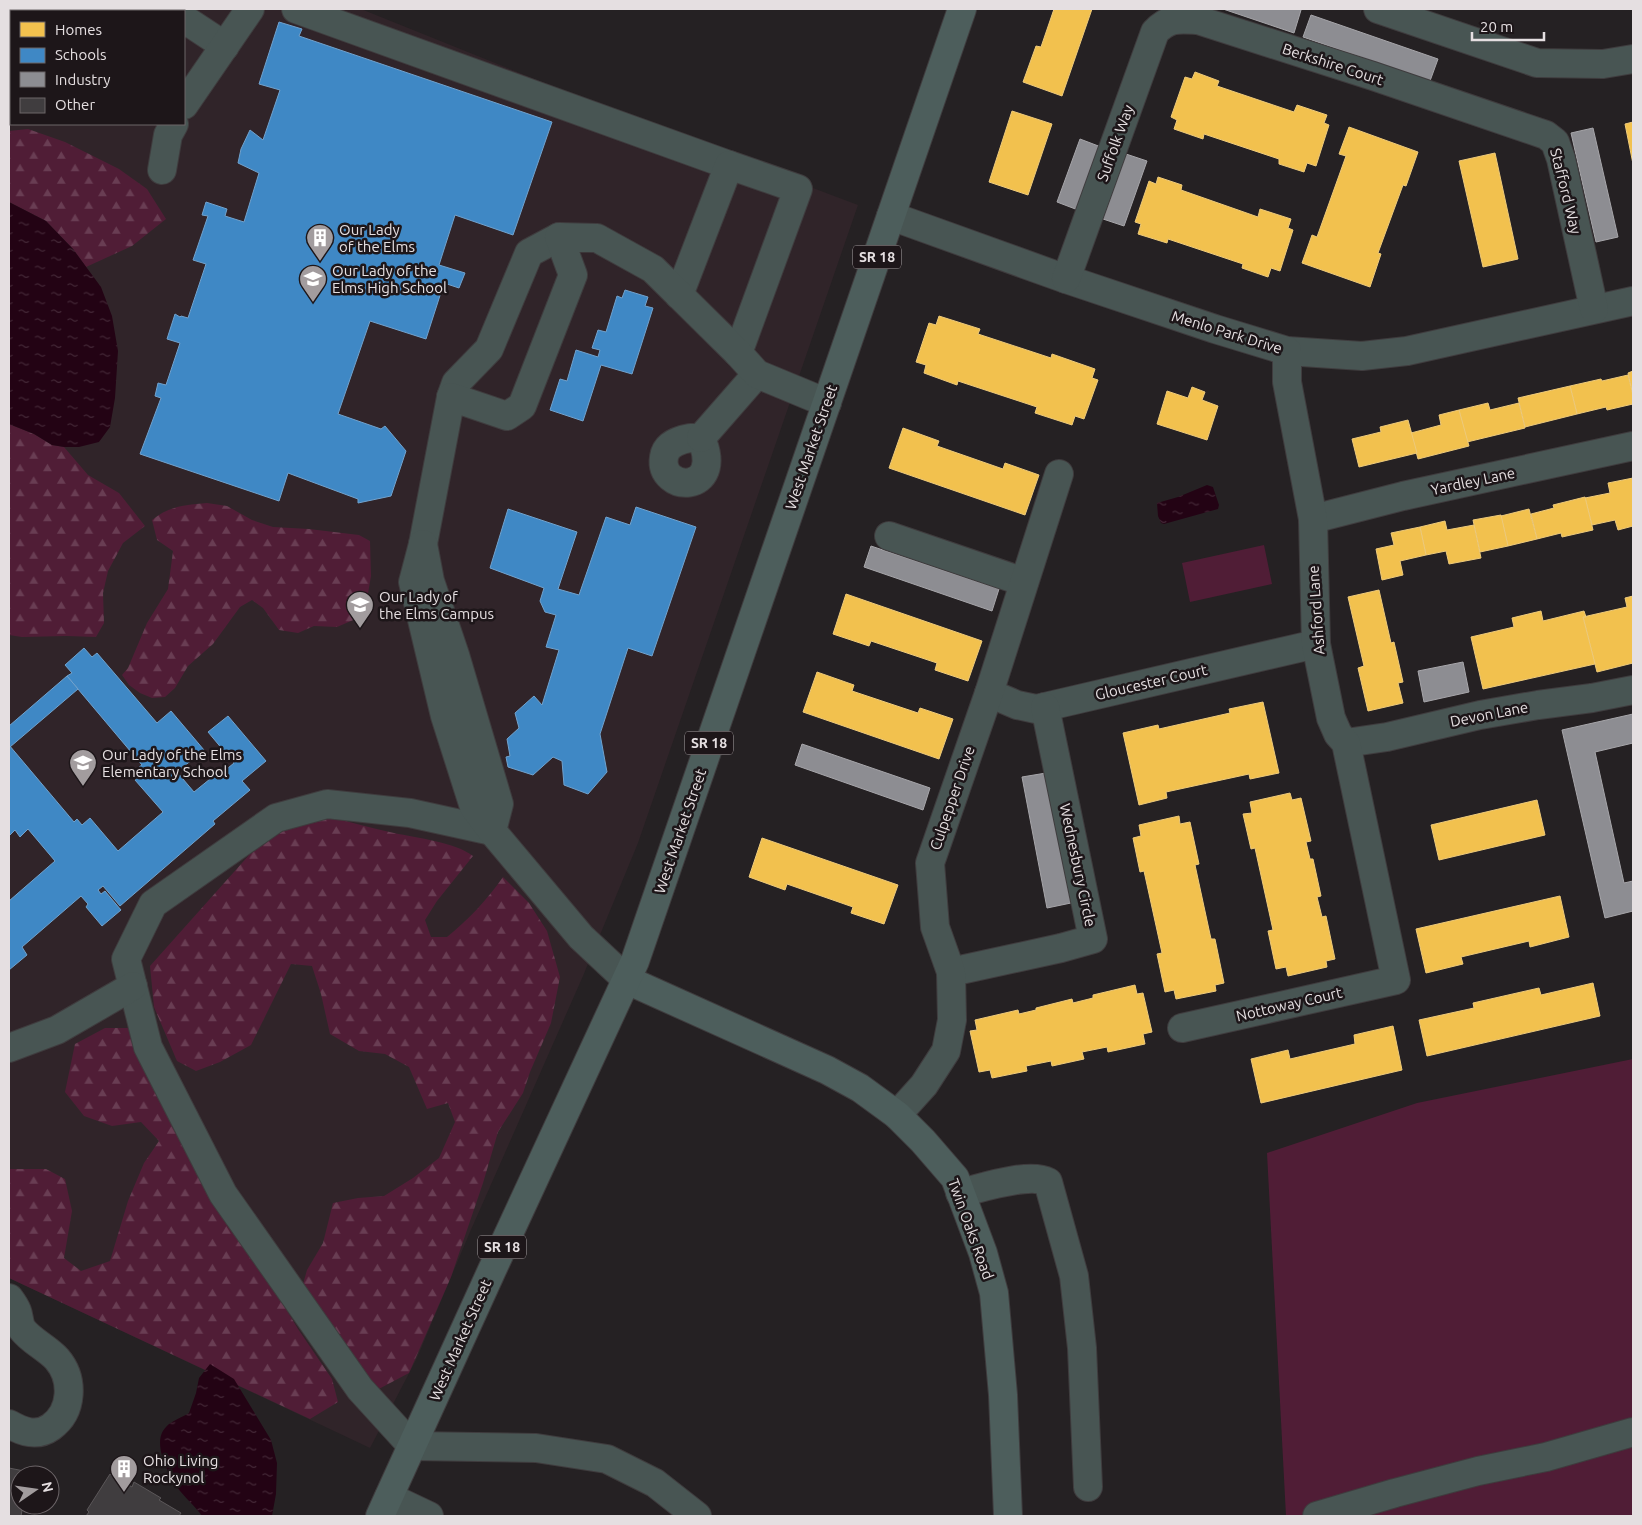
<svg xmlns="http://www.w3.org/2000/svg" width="1642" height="1525" viewBox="0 0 1642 1525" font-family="Ubuntu,sans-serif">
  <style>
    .built { fill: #302429; fill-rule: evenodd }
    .grass { fill: #501d36 }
    .forest { fill: url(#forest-firs) }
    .water { fill: url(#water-ripples) }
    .homes { fill: #f2c14e; stroke: #eeca7a }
    .schools { fill: #3f88c5; stroke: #71a2cd }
    .industry { fill: #8d8d92; stroke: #a7a6aa }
    .building { fill: #403d3f; stroke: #5b5759 }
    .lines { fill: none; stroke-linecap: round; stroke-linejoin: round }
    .minor-casing { stroke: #3f3c3e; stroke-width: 30 }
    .major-casing { stroke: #3f3c3e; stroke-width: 30 }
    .minor { stroke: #485553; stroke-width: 28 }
    .major { stroke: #4d5e5c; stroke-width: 28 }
    .labels { text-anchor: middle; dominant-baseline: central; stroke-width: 5; stroke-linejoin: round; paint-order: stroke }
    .shield { fill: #1d1619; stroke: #a9a3a5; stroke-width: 1 }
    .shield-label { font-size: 14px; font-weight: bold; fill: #e5dfe1 }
    .street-label { font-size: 15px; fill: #e5dfe1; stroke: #1d1619 }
    .poi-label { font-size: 15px; fill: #e5dfe1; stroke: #1d1619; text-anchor: start }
  </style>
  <defs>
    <pattern id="forest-firs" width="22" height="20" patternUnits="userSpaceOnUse" patternTransform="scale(1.25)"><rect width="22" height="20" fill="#501d36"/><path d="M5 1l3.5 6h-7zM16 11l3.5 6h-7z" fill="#693d53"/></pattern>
    <pattern id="water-ripples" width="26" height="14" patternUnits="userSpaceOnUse" patternTransform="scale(1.25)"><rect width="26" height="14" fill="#230314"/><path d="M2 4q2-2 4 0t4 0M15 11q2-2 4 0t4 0" fill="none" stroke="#432736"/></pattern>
  </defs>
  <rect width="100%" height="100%" fill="#252123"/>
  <path class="built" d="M9,9H361L686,140L858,205L638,843L583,976L470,1232L417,1358L370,1448L9,1278ZM11,11H184V124H11Z"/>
  <g class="grass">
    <polygon points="1264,545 1272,584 1190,602 1182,563"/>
    <polygon points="1633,1059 1633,1516 1286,1516 1267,1153 1417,1103"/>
  </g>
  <g class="forest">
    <polygon points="28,129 65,142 119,169 147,189 166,219 132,246 86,267 73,249 46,221 9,202 9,131"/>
    <polygon points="9,424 34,434 52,445 64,447 88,475 119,493 145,526 123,543 108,571 103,593 104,623 96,637 67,636 22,637 9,635"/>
    <path d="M207,503L227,506L252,520L273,527L309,529L359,535L370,541L371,576L366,605L358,618L337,627L314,626L298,633L279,630L263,608L252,600L240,607L213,644L188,666L175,688L165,697L152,698L140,693L129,685L122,675L128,668L147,623L168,589L173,551L157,540L152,520C169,506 185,505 207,503Z"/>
    <path d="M330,816C351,823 372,828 394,833C417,838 455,842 473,856L437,901L425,920L431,937H447C469,919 487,900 503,877L529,903L547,931L560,977L551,1023L530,1072L523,1093L498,1132L483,1183L451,1277L409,1373L375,1391L303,1284L307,1270L323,1243L333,1203L358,1198L384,1196L413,1178L439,1158L455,1122L448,1103L427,1109L409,1067L385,1054L359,1051L330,1034L321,994L312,966L291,964L251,1045L220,1062L196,1071L177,1061L154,1007L150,966L250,854L283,831L304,820Z"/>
    <polygon points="105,1028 129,1028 211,1184 298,1329 332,1379 338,1402 310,1419 9,1278 9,1169 46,1169 65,1179 72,1211 64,1258 81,1271 110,1261 128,1201 144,1163 159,1141 141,1122 112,1126 84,1116 65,1092 75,1044"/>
  </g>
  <g class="water">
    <polygon points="9,202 46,221 73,249 101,287 112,316 118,351 115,398 110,427 99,442 79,447 64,447 52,445 34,434 9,424"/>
    <polygon points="1207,485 1213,487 1219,505 1218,509 1164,524 1161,523 1158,516 1157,503 1178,497"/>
    <path d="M210,1364L234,1379L271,1440L277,1463L276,1494L272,1516H202C195,1506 184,1497 177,1487C168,1473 151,1442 166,1427C171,1421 183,1417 189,1413L196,1393L199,1378Z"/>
  </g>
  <g class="homes">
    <polygon points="1054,9 1092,9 1062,96 1023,82 1036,46 1041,47"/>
    <polygon points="1195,72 1219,81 1217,86 1294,112 1297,105 1327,115 1324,123 1329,125 1316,166 1307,163 1304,172 1279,164 1279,159 1204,134 1203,139 1174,129 1177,120 1171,117 1185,77 1192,79"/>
    <polygon points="1012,111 1052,124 1028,195 989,182"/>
    <polygon points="1633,122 1633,164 1625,124"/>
    <polygon points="1349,127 1418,152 1406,186 1403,185 1378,253 1381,254 1370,287 1302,263 1312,235 1317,237 1346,156 1339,154"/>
    <polygon points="1495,153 1518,259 1483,267 1459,161"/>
    <polygon points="1158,177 1182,185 1181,190 1258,217 1260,209 1291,219 1288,228 1293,230 1280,271 1271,268 1268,277 1242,268 1243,264 1168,239 1167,243 1138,234 1141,224 1135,222 1149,181 1156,184"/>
    <polygon points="939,316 980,329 978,334 1051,358 1052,354 1095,369 1092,378 1098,380 1084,419 1075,416 1072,425 1035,413 1037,407 958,381 957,385 924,373 926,365 916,362 929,323 936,325"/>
    <polygon points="1633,371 1633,395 1628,373"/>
    <polygon points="1628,375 1633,395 1633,404 1607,410 1606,407 1577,414 1570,386 1601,379 1602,381"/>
    <polygon points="1570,386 1577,414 1525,427 1518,398"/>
    <polygon points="1192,387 1205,392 1202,400 1218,406 1207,440 1157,424 1167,391 1188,398"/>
    <polygon points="1488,403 1490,410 1519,403 1525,428 1467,442 1459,410"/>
    <polygon points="1459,410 1469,446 1418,459 1411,433 1441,425 1439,415"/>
    <polygon points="1408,420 1417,453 1359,467 1352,439 1381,432 1380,427"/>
    <polygon points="903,428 939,441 937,446 1003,469 1005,463 1039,475 1025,515 889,468"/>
    <polygon points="1633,478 1633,526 1618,530 1615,520 1592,525 1585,498 1610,493 1608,483"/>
    <polygon points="1585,497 1593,530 1562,537 1561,533 1537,539 1531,514 1554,508 1553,505"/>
    <polygon points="1529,509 1537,539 1508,546 1501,516"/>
    <polygon points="1501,515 1508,546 1480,552 1473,520"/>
    <polygon points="1445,521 1447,530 1474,525 1481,558 1449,564 1446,551 1426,555 1420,527"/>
    <polygon points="1420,527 1426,555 1400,561 1403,575 1382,580 1376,549 1394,545 1391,533"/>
    <polygon points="1379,590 1391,643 1394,642 1403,682 1398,683 1403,703 1368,711 1358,668 1364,666 1348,597"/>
    <polygon points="846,594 982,641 968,681 935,670 937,663 871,641 869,646 833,634"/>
    <polygon points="1633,596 1633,663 1597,672 1583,617 1627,607 1625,598"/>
    <polygon points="1541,611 1543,621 1584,611 1586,617 1583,617 1595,664 1483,689 1471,637 1514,627 1512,618"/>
    <polygon points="817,672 854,685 852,691 918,713 920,708 953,719 939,759 803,712"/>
    <polygon points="1263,702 1279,773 1250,779 1249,774 1166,792 1167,798 1139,805 1123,733 1158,725 1159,729 1230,713 1229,709"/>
    <polygon points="1290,793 1292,800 1301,798 1311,841 1306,842 1310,859 1313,859 1321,896 1317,897 1322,917 1326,916 1335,959 1326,961 1327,967 1288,976 1286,967 1276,969 1268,931 1273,930 1255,848 1251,849 1243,814 1252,813 1250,802"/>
    <polygon points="1537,800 1545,835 1439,860 1431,825"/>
    <polygon points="1179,816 1180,824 1190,822 1199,864 1195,865 1211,939 1215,939 1224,983 1215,985 1216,991 1176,999 1174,990 1165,992 1157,954 1162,953 1144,871 1140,872 1133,838 1141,836 1139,825"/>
    <polygon points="762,838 898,885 884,924 851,913 853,907 787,884 785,890 749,877"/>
    <polygon points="1560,896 1569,937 1530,947 1529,941 1461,957 1463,964 1426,973 1416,929"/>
    <polygon points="1593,983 1600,1016 1427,1056 1419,1020 1474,1008 1473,1003 1539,988 1541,995"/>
    <polygon points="1135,985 1137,994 1143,993 1152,1032 1143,1034 1145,1044 1108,1052 1107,1047 1082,1052 1084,1059 1052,1066 1051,1061 1026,1066 1027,1071 992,1078 990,1070 979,1072 970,1031 977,1030 975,1020 1018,1010 1019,1014 1036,1010 1036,1008 1072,999 1073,1003 1093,998 1093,995"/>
    <polygon points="1393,1026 1402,1070 1261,1103 1251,1059 1288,1050 1290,1059 1355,1044 1354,1035"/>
  </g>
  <g class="schools">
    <polygon points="279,22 302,29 299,36 552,122 513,235 455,215 439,265 465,273 459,288 444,283 426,339 370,321 338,414 381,429 385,426 406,451 391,496 358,503 358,499 288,473 279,501 140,454 161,398 155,396 158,383 166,385 180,343 167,339 175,314 180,317 181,316 188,318 206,264 193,260 208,216 202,215 206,202 227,209 225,216 244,222 259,173 238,163 241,149 250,130 263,140 280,90 259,84"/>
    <polygon points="625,290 648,297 645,306 653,308 632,374 601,365 583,421 550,410 560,379 567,381 576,350 598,357 600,350 592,348 598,330 606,332 617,296 622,298"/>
    <polygon points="636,507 696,527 652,656 628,648 600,734 607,772 588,794 564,785 562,761 553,757 533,775 508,767 506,757 510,756 507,739 519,728 515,713 534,696 542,705 559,650 546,647 556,615 545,612 540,601 544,588 490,568 508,509 577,532 558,589 579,595 606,517 630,525"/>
    <polygon points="84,648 92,657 97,653 157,723 171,711 204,750 177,772 194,792 226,766 228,768 234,763 208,732 228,716 266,761 242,781 250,790 213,821 215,824 120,906 103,886 98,890 101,894 105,891 121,910 102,926 86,907 88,904 81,896 22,947 27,955 9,970 9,901 55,861 28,829 20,837 15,830 9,836 9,745 74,822 77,819 82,825 90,818 118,851 163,812 135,780 143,773 139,767 142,765 67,676 72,673 65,665"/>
    <polygon points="67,676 78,689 10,747 9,745 9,726"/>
  </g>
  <g class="industry">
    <polygon points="1223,9 1299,9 1301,10 1294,33"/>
    <polygon points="1311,15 1438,59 1430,81 1303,37"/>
    <polygon points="1593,128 1618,237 1596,242 1571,133"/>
    <polygon points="1080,139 1101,147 1078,210 1057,202"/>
    <polygon points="1126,154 1147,161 1124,226 1103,219"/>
    <polygon points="871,546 999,589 992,611 864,567"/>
    <polygon points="1463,662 1469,692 1424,702 1418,671"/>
    <polygon points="1633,714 1633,743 1595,752 1624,883 1633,881 1633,911 1605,918 1562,730"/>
    <polygon points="802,744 930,788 923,810 795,765"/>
    <polygon points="1046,773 1071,903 1047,908 1022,777"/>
  </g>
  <g class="building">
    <polygon points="9,1468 29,1472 29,1475 20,1475 20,1505 23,1505 21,1516 9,1516"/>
    <polygon points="110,1474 132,1487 134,1482 161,1498 159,1500 181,1513 179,1516 86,1516 89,1512 87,1510"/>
  </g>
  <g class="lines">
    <defs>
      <g id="minor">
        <polyline points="296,9 729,165"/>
        <polyline points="1378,9 1537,63 1603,64 1633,59"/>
        <polyline points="39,11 42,9"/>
        <polyline points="184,19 225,46"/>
        <polyline points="9,49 11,45"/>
        <polyline points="184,105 250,9"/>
        <polyline points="162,170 168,135 174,124"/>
        <polyline points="891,216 1066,279 1215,329 1287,351 1362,356 1407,351 1633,301"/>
        <path d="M1066,279L1155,32C1169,17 1179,19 1198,20L1373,76L1546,135L1555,142L1561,159L1594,309"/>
        <polyline points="679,295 729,165 798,189 738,353"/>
        <polyline points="451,397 456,383 489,349 529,253 559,237"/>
        <path d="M690,438H701C726,495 658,493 664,457C666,444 679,440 690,438Z"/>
        <polyline points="701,438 757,374"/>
        <polyline points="1313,519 1403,496 1633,446"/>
        <polyline points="889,536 1024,582"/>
        <polyline points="423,544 451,397 507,416 522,406 573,275 559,237 597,238 653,269 738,353 757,374 827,403"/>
        <polyline points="989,693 1017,705 1036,709 1316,644"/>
        <polyline points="1346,743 1387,737 1480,715 1538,705 1592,698 1633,690"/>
        <polyline points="492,831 410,813 327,804 276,818 153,904 126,959 148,1047 223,1194 360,1389 412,1446 536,1448 607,1459 655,1483 697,1516"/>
        <polyline points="492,831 499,804 455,655 430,581 423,544 413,582 445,716 474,807 492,831 581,937 627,980"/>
        <polyline points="951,972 1061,948 1093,939 1045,707"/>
        <polyline points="1182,1028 1396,980 1346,743 1338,734 1331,718 1316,644 1313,519 1287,382 1287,351"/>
        <polyline points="9,1048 57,1030 133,986"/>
        <polyline points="897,1115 924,1085 946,1051 952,1020 951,972 935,927 930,863 989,693 1059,474"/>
        <path d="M960,1193C982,1188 1029,1172 1048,1182L1074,1276L1082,1348L1088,1487"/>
        <path d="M9,1298C12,1302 15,1306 17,1311C19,1316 19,1324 22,1329C31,1341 47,1348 57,1359C74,1379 73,1411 51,1427C37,1437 23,1432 9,1424"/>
        <polyline points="389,1497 429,1516"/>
        <polyline points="1317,1516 1395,1493 1478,1471 1546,1457 1633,1432"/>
      </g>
      <g id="major">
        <polyline points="627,980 827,1070 860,1088 897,1115 923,1141 955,1178 983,1253 994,1293 1003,1395 1008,1516"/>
        <polyline points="380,1516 492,1270 635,961 962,9"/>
      </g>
    </defs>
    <use href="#minor" class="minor-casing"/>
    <use href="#major" class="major-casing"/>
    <use href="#minor" class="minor"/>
    <use href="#major" class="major"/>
  </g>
  <defs>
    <symbol id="building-pin" viewBox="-11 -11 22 30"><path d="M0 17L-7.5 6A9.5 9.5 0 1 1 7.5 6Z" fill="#a29c9e" stroke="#1d1619"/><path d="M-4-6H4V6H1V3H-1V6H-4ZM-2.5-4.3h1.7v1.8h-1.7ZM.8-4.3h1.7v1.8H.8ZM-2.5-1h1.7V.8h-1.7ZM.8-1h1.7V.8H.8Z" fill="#fff"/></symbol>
    <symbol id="school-pin" viewBox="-11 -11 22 30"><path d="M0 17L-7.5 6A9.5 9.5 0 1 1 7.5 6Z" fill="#a29c9e" stroke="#1d1619"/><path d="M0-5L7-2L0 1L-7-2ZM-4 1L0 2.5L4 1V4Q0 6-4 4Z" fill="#fff"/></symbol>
  </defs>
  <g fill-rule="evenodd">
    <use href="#building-pin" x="304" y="222" width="32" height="43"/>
    <use href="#school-pin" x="297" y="263" width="32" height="43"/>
    <use href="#school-pin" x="344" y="589" width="32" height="43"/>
    <use href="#school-pin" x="67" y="747" width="32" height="43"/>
    <use href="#building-pin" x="108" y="1453" width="32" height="43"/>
  </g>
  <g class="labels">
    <g class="shield">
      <rect x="853" y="245.5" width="48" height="23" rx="4"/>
      <rect x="685" y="731.5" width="48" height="23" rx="4"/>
      <rect x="478" y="1235.5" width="48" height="23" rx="4"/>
    </g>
    <g class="shield-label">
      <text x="877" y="257">SR 18</text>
      <text x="709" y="743">SR 18</text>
      <text x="502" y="1247">SR 18</text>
    </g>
    <g class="street-label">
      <text transform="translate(1333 64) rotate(18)">Berkshire Court</text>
      <text transform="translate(1115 143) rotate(-70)">Suffolk Way</text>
      <text transform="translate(1566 191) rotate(76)">Stafford Way</text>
      <text transform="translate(1227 332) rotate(17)">Menlo Park Drive</text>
      <text transform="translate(811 447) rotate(-71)">West Market Street</text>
      <text transform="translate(1473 481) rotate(-12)">Yardley Lane</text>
      <text transform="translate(1316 610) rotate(-94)">Ashford Lane</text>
      <text transform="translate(1151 682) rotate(-13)">Gloucester Court</text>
      <text transform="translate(1489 714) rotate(-11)">Devon Lane</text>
      <text transform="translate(952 798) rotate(-71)">Culpepper Drive</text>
      <text transform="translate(680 831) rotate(-71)">West Market Street</text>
      <text transform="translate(1078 865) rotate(78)">Wednesbury Circle</text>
      <text transform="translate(1289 1004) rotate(-13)">Nottoway Court</text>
      <text transform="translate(971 1229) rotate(70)">Twin Oaks Road</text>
      <text transform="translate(460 1340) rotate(-66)">West Market Street</text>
    </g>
    <g class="poi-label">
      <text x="339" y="229">Our Lady<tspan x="339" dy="17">of the Elms</tspan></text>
      <text x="332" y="270">Our Lady of the<tspan x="332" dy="17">Elms High School</tspan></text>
      <text x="379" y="596">Our Lady of<tspan x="379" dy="17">the Elms Campus</tspan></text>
      <text x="102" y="754">Our Lady of the Elms<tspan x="102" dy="17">Elementary School</tspan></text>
      <text x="143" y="1460">Ohio Living<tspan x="143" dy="17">Rockynol</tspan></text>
    </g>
  </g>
  <rect width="1642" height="1525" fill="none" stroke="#e5dfe1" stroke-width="20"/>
  <rect x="10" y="10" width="175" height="115" fill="#1d1619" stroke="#6d6669"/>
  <rect x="20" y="22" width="25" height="15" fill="#f2c14e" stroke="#6d6669"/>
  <text x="55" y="35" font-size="15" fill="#e5dfe1">Homes</text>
  <rect x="20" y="48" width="25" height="15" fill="#3f88c5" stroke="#6d6669"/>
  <text x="55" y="60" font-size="15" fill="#e5dfe1">Schools</text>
  <rect x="20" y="72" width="25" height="15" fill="#8d8d92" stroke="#6d6669"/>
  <text x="55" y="85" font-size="15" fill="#e5dfe1">Industry</text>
  <rect x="20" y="98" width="25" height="15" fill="#403d3f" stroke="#6d6669"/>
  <text x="55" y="110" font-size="15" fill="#e5dfe1">Other</text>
  <g transform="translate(35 1490) rotate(77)"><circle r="24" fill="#1d1619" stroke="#6d6669"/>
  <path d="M0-4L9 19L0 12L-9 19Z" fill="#a29c9e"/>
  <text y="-8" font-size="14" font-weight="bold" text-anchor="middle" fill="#e5dfe1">N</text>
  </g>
  <path d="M1472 32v8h72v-8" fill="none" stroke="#e5dfe1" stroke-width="2.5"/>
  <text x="1480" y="32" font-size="15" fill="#e5dfe1" stroke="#1d1619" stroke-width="4" paint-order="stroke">20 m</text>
</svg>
